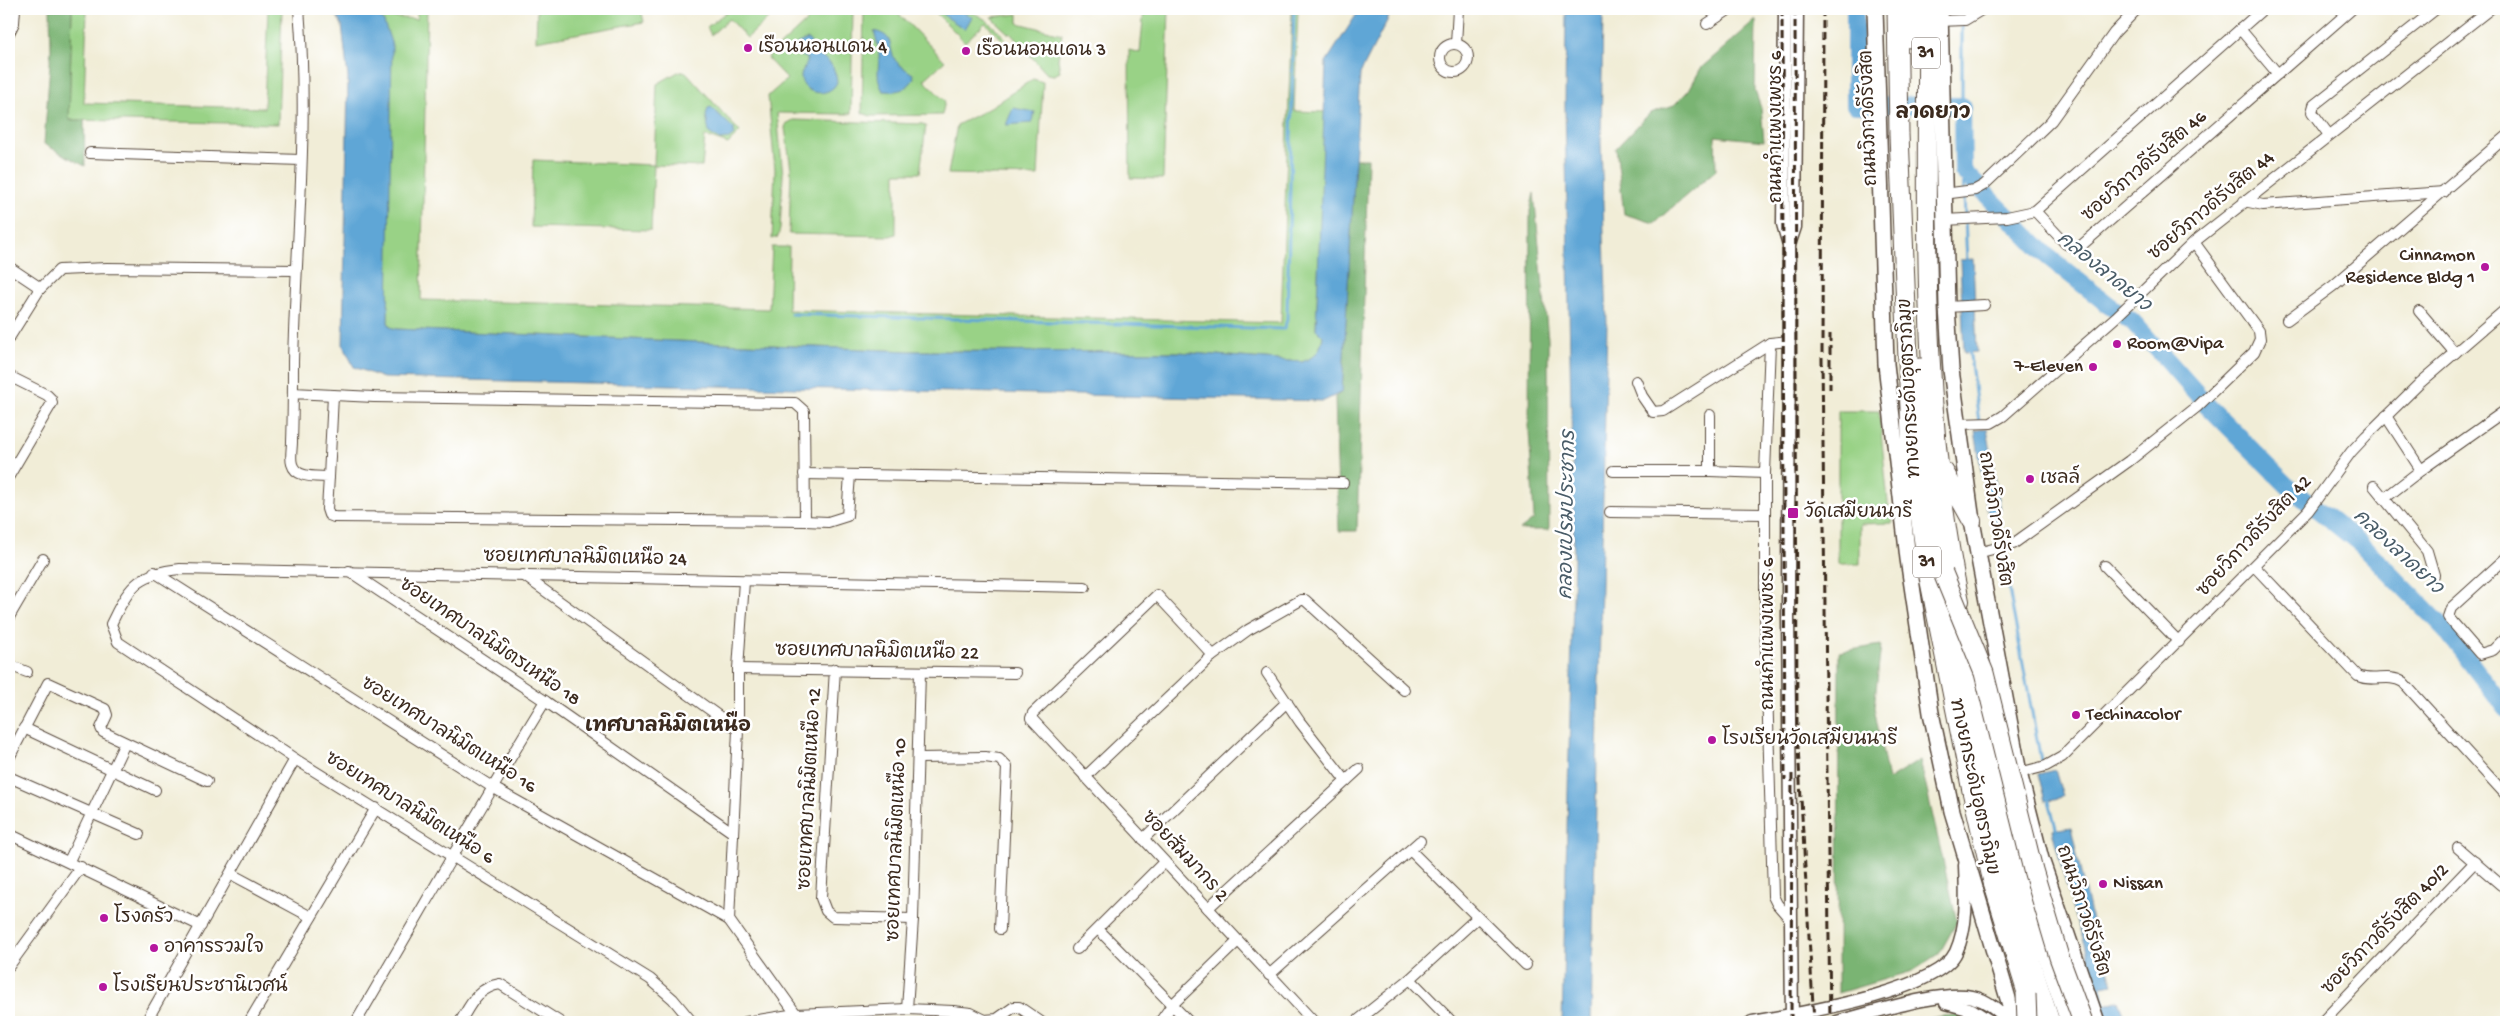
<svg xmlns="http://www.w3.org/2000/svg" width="2515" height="1031" viewBox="0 0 2515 1031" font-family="'Gochi Hand','Playpen Sans Thai',sans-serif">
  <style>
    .green { fill: #99d286; stroke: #6a7e52 }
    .forest { fill: #7ab473; stroke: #5a6f48 }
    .water { fill: #5fa6d6; stroke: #4d687a }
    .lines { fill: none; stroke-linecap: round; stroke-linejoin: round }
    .stream { stroke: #5fa6d6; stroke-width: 3 }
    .river { stroke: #5fa6d6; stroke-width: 18 }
    .minor-casing { stroke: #56473a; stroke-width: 12 }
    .tertiary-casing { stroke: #56473a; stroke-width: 15 }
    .secondary-casing { stroke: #56473a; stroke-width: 18 }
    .trunk-casing { stroke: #56473a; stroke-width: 20 }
    .motorway-casing { stroke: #56473a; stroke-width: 21 }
    .minor { stroke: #fff; stroke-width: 10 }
    .tertiary { stroke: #fff; stroke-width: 12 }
    .secondary { stroke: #fff; stroke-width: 15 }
    .trunk { stroke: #fff; stroke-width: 18 }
    .motorway { stroke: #fff; stroke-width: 19 }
    .rail { stroke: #3b2a1e; stroke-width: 3; stroke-dasharray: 8 4; stroke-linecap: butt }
    .motorway-bridge-casing { stroke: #56473a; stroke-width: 21; stroke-linecap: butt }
    .motorway-bridge { stroke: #fff; stroke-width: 19 }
    .poi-dot { fill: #b5179e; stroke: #fff; stroke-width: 2 }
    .labels { text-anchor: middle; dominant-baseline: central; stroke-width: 5; stroke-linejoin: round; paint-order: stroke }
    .shield { fill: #fff; stroke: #766a62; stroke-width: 1 }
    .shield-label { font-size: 18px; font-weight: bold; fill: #3b2a1e }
    .poi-label { font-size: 19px; fill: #3b2a1e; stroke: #fff; text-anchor: start }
    .street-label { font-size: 19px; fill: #3b2a1e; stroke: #fff }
    .water-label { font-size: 20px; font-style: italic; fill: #495c68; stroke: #fff }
    .neighbourhood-label { font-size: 20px; font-weight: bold; fill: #3b2a1e; stroke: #fff }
    .quarter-label { font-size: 21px; font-weight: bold; fill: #3b2a1e; stroke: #fff }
  </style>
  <rect width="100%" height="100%" fill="#fff"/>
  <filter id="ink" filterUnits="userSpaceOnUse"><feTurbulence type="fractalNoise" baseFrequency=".02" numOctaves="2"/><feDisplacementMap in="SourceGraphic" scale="10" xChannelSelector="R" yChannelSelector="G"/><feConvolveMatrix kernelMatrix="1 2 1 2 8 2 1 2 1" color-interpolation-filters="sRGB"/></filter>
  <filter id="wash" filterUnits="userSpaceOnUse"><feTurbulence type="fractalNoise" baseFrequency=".0096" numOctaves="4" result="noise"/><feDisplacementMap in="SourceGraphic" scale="20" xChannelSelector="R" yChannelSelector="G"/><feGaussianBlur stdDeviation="1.12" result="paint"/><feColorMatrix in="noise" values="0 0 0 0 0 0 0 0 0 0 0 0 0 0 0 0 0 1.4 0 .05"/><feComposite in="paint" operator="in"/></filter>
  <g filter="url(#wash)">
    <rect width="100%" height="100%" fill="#f1edd7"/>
    <g class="green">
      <polygon points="72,9 87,9 84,103 264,108 268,9 282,9 278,124 69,120"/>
      <path d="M375,9H389V17L417,19V9H427L421,300L769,309L772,247H789L788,310L1281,323L1292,9H1298L1294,111L1325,112L1316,329L1323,335C1321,350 1316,357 1302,362L1179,352L909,351L396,329L390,327L388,322L384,22Z"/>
      <polygon points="537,9 641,9 644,22 536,41"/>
      <polygon points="730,9 779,9 747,38 729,19 711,35 707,27"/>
      <polygon points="820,9 853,9 851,114 777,113 783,175 780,229 778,237 772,239 775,170 768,96 787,79 767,58"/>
      <polygon points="864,9 894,9 945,61 924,80 945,101 942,115 871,116 862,113"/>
      <path d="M932,9C968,9 980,10 1005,38L1003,40L985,23L965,42Z"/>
      <polygon points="1144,9 1169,9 1163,179 1130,178 1129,50 1140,53"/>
      <polygon points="1018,14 1018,23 1062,34 1058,59 1060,72 1054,75 1047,74 1010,33 1009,34 991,17"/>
      <polygon points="678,72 686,72 740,132 728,144 705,136 702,167 654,165 651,230 531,227 533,160 654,165 657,84"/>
      <polygon points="1033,79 1043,82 1038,176 948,174 957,125 986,110"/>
      <polygon points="793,120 923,124 926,126 920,173 896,173 896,234 890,236 789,234 791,169 785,128 786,124"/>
      <polygon points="1838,411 1879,411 1888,503 1893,523 1860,524 1860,564 1838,564"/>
    </g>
    <g class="forest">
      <polygon points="50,9 72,9 69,120 84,120 85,166 44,144 51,50"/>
      <polygon points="1756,20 1755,91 1761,108 1764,141 1715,136 1716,170 1654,223 1624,214 1616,148 1650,113 1674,105 1689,90 1701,68"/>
      <polygon points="1355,159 1368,159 1357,531 1339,531 1335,397 1342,392"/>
      <polygon points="1534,193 1548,339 1549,530 1520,530 1534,519 1529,430 1530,211"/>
      <polygon points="1881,645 1874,708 1888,780 1920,760 1957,922 1939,954 1913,971 1838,993 1839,652"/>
      <polygon points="1957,1015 1976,1022 1914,1022 1941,1016"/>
    </g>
    <g class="water">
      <path d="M332,9H375L384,22L392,45L388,322L390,327L396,329L909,351L1179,352L1302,362C1316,357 1321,350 1323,336L1316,329L1326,62L1360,9H1393L1360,74L1342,392L1324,401L383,378L354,367L343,345L348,78L342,25Z"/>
      <polygon points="947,9 957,9 972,17 965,29 943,15"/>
      <polygon points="1566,9 1603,9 1601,143 1607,324 1591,1022 1562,1022 1574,558 1565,106"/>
      <path d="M874,31C894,36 888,43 894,58C897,64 907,70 913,74L914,78C907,91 896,92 883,91C875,78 879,68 879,55C879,47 876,39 874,31Z"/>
      <path d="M808,39L811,43L812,53C828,58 835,65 837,82C831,98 802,96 801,77C801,69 808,65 807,58L796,54L793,51L798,43Z"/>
      <polygon points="711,107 734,129 734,135 729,139 720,140 709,133 706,115 708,108"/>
      <polygon points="1013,108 1035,112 1031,123 1006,125"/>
      <polygon points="1973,259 1977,352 1964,353 1960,260"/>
      <polygon points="1987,428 2001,511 1988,514 1975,431"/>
      <polygon points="2055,770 2063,797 2045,801 2038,774"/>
      <polygon points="2071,827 2089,910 2113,984 2095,987 2085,943 2074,915 2052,830"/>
      <polygon points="2119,1000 2127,1022 2107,1022 2101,1007"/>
    </g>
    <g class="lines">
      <g class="stream">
        <polyline points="1962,9 1962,106"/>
        <polyline points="1963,171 1967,263"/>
        <polyline points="791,314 1284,329 1287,320 1294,9"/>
        <polyline points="1969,349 1979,422"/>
        <polyline points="1994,509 2042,766"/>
        <polyline points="2048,797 2057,832"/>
        <polyline points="2099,985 2106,1008"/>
      </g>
      <polyline class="river" points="1855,9 1855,105 1962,106 1963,171 2047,256 2110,306 2132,321 2208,406 2288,486 2362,545 2446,630 2506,709"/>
    </g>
  </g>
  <g filter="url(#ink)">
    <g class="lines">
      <defs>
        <g id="minor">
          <polyline points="1939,21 1965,20 1983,9"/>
          <polyline points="1707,24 1730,9"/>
          <polyline points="2240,29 2278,74"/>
          <polyline points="9,33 14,23 15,9"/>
          <polyline points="1456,44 1458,9"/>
          <circle cx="1454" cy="58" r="14"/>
          <polyline points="2329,135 2312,112 2314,105 2436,9"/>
          <polyline points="90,153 301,160"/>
          <polyline points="1943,194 1975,190 1984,185 2051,121 2114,33 2137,9"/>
          <polyline points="2244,201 2263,205 2444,192"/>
          <polyline points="2035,211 2066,244 2076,248 2082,245 2352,9"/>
          <polyline points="1943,220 2007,217 2035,211 2263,9"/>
          <polyline points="9,267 36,285 39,290"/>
          <polyline points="1947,307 1984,305"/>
          <polyline points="2419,311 2455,353"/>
          <polyline points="2287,320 2333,286 2506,137"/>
          <polyline points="9,338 39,290 59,270 107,268 296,270"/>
          <polyline points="9,376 47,395 51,399 52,403 9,476"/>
          <polyline points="1636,381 1642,396 1653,412 1663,411 1770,343 1789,341"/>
          <path d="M293,393L374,397L795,403L804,411L805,521L334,517L329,515L327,509L329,477C317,476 296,479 292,464C290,458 292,448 292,442C293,415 293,388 293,362C296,244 309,126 299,9"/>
          <polyline points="1710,415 1710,471 1765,473 1770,343"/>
          <polyline points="2386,416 2421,470 2506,410"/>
          <polyline points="1958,424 1991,423 2003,416 2116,317 2194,242 2490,9"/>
          <polyline points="1613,471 1710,471"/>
          <polyline points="1765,473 1765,616 1773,896 1777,904 1790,919"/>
          <polyline points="804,474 1343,483"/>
          <polyline points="329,477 333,395"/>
          <polyline points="2374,486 2427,551 2434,575"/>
          <polyline points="2385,498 2421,470"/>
          <polyline points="1610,512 1765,514"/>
          <polyline points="805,521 828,522 847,516 850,475"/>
          <polyline points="1977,553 2013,544 2129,461 2198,406 2254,352 2260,339 2259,331 2194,242"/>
          <polyline points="2506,558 2451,608 2448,617 2480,654 2493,650 2506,637"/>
          <polyline points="2105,566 2179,642"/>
          <path d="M2254,566L2358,676C2373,683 2388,673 2403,682L2506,795"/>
          <polyline points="349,571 545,701 732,832"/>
          <polyline points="154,572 492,787 729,920"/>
          <polyline points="523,575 738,730"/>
          <polyline points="744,581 738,669 738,730 729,920 796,1014"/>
          <polyline points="9,617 43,559"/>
          <polyline points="1211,657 1211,653 1157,595 1033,713 1031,718 1314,1022"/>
          <polyline points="9,665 27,672"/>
          <polyline points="738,669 1015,673"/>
          <polyline points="835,669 821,898 826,911 833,917 913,919"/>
          <polyline points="1267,673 1300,722 1346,781"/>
          <polyline points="24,728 155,790"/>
          <polyline points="9,758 48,683 105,709 107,715 101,728 103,732 207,781"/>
          <polyline points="919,758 985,757 999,759 1007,767 1000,929"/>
          <polyline points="2019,773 2046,766 2062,757 2308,511 2351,452 2366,436 2420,383 2506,309"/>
          <polyline points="9,777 139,834"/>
          <polyline points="1085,777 1211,657 1248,630 1301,600 1305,600 1404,690"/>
          <polyline points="9,834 201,926"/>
          <polyline points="1143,839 1287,702"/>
          <polyline points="2458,848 2501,885 2506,887"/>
          <polyline points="1411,851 1526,965"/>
          <polyline points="69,861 125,743"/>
          <polyline points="231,874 311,917"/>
          <polyline points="1208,908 1359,769"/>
          <polyline points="1098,929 1189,1022"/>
          <polyline points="1077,949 1164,862"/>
          <polyline points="9,966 81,867"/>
          <polyline points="1269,975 1420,841"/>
          <polyline points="1410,979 1452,1022"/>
          <polyline points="907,1009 913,919 920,672"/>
          <polyline points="146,1022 295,759"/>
          <polyline points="249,1022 376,808"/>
          <path d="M356,1022C419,915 480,806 545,701"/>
          <path d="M460,1022C471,1004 477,988 500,984L560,1022"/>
          <path d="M692,1022L673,999L650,979L295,759L118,642L111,624L114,618C131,583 141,573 180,569L1085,587"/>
          <polyline points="746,1022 796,1014 907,1009 953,1011 971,1013 985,1020 997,1019 1014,1007 1019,1007 1041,1022"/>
          <polyline points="1160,1022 1172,1005 1238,941"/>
          <polyline points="1356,1022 1410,979 1477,918"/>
          <polyline points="2322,1022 2475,862"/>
        </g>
        <g id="tertiary">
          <polyline points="1785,9 1783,224 1789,245 1788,616 1792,1022"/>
          <polyline points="1789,245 1795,227 1797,9"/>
          <polyline points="1946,1003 1972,1010 1991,1022"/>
          <path d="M1752,1022C1795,1014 1938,992 1956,952C1968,926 1966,893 1965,865"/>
          <path d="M1837,1022C1870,1014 1940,990 1972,997C1988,1000 2000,1012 2010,1022"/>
        </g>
        <g id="secondary">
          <polyline points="1875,9 1886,364 1908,559 1931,713 1952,811 2015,1022"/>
          <polyline points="1940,9 1947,307 1951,370 1972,521 2019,773 2041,859 2097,1022"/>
        </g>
        <g id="trunk">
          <path d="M1927,9C1928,206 1919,407 1960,601"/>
          <polyline points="1944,471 1972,521"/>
          <polyline points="1975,673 2019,874 2070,1022"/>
        </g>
        <g id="motorway">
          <polyline points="1897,9 1899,134 1912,459 1929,577 1972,791 1993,882 2036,1022"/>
          <polyline points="1910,38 1910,9"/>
          <polyline points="1920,368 1928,459 1943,573 2007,876 2031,964 2050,1022"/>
        </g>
      </defs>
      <use href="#minor" class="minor-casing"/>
      <use href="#tertiary" class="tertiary-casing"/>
      <use href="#secondary" class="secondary-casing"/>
      <use href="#trunk" class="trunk-casing"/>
      <use href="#motorway" class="motorway-casing"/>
      <use href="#minor" class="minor"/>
      <use href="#tertiary" class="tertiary"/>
      <use href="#secondary" class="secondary"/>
      <use href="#trunk" class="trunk"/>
      <use href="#motorway" class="motorway"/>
      <g class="rail">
        <polyline points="1782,9 1785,780"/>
        <polyline points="1795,9 1797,730 1814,1022"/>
        <polyline points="1823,9 1822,360 1830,1022"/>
        <polyline points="1830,334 1830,389"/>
        <polyline points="1791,1022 1792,770"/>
      </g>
      <defs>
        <g id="motorway-bridge">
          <polyline points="1943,573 1984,673 2033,870 2059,957 2083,1022"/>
          <polyline points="2026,994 2027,1022"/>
        </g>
      </defs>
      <use href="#motorway-bridge" class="motorway-bridge-casing"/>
      <use href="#motorway-bridge" class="motorway-bridge"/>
    </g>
  </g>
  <g class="poi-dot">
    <circle cx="748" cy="48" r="5"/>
    <circle cx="966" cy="51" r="5"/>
    <circle cx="2485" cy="267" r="5"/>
    <circle cx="2117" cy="344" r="5"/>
    <circle cx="2093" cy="367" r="5"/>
    <circle cx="2030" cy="479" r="5"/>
    <rect x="1787" y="507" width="12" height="12" rx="2.5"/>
    <circle cx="2076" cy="715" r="5"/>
    <circle cx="1712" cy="740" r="5"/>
    <circle cx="2103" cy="884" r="5"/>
    <circle cx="104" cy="918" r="5"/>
    <circle cx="154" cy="948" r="5"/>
    <circle cx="103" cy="987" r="5"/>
  </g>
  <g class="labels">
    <g class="shield">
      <rect x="1912" y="37.5" width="28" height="31" rx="4"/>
      <rect x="1913" y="546.5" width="28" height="31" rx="4"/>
    </g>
    <g class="shield-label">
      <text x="1926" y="53">31</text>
      <text x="1927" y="562">31</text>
    </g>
    <g class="poi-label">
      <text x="758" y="48">เรือนนอนแดน 4</text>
      <text x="976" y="51">เรือนนอนแดน 3</text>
      <text x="2475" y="256" text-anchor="end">Cinnamon<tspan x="2475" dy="22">Residence Bldg 1</tspan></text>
      <text x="2127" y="344">Room@Vipa</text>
      <text x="2083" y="367" text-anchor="end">7-Eleven</text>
      <text x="2040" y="479">เชลล์</text>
      <text x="1804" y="513">วัดเสมียนนารี</text>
      <text x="2086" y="715">Techinacolor</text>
      <text x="1722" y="740">โรงเรียนวัดเสมียนนารี</text>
      <text x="2113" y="884">Nissan</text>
      <text x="114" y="918">โรงครัว</text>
      <text x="164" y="948">อาคารรวมใจ</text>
      <text x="113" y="987">โรงเรียนประชานิเวศน์</text>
    </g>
    <g class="street-label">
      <text transform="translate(1870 118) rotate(-92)">ถนนวิภาวดีรังสิต</text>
      <text transform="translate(1777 127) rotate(-90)">ถนนกำแพงเพชร 6</text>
      <text transform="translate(2145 167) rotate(-41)">ซอยวิภาวดีรังสิต 46</text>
      <text transform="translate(2212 207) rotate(-40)">ซอยวิภาวดีรังสิต 44</text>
      <text transform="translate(1911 388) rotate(-93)">ทางยกระดับอุตราภิมุข</text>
      <text transform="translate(1994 519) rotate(81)">ถนนวิภาวดีรังสิต</text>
      <text transform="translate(2255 537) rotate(-47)">ซอยวิภาวดีรังสิต 42</text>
      <text transform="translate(585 559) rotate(1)">ซอยเทศบาลนิมิตเหนือ 24</text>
      <text transform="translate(1769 634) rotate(-90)">ถนนกำแพงเพชร 6</text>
      <text transform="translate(489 643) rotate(34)">ซอยเทศบาลนิมิตรเหนือ 18</text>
      <text transform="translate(877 653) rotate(1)">ซอยเทศบาลนิมิตเหนือ 22</text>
      <text transform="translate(448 736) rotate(32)">ซอยเทศบาลนิมิตเหนือ 16</text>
      <text transform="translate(1973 787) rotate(78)">ทางยกระดับอุตราภิมุข</text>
      <text transform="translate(811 789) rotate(-87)">ซอยเทศบาลนิมิตเหนือ 12</text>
      <text transform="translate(409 809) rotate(32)">ซอยเทศบาลนิมิตเหนือ 6</text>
      <text transform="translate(898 840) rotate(-88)">ซอยเทศบาลนิมิตเหนือ 10</text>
      <text transform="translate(1184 857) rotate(47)">ซอยสัมมากร 2</text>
      <text transform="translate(2082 911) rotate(72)">ถนนวิภาวดีรังสิต</text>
      <text transform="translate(2386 930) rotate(-46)">ซอยวิภาวดีรังสิต 40/2</text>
    </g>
    <g class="water-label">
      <text transform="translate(2103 273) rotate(39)">คลองลาดยาว</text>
      <text transform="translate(1569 515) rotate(-89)">คลองเปรมประชากร</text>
      <text transform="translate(2397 553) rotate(43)">คลองลาดยาว</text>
    </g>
    <g class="neighbourhood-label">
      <text x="668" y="727">เทศบาลนิมิตเหนือ</text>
    </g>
    <g class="quarter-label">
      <text x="1933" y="114">ลาดยาว</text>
    </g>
  </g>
  <rect width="2515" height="1031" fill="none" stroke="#fff" stroke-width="30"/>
</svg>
